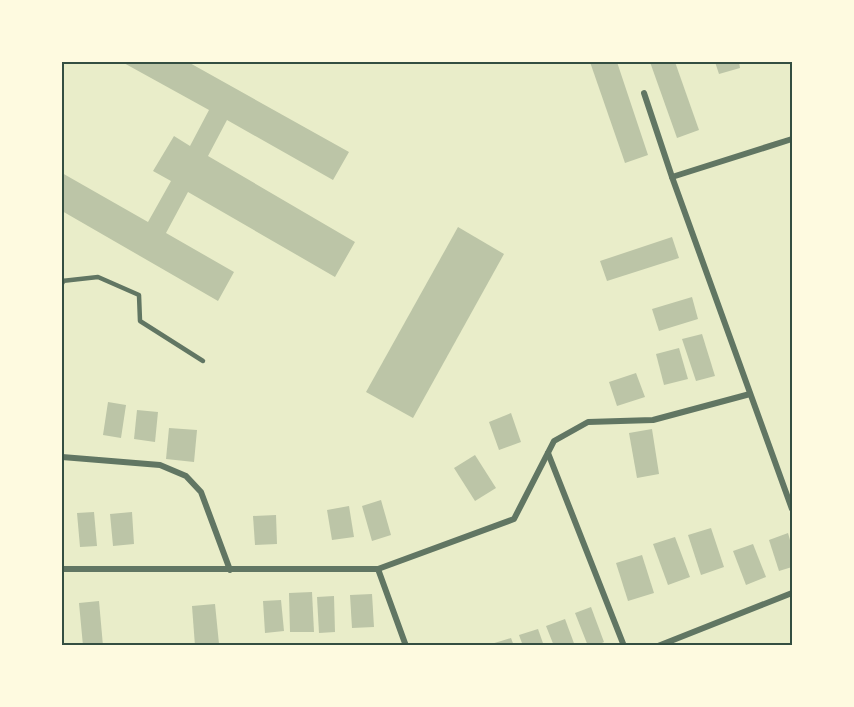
<svg xmlns="http://www.w3.org/2000/svg" width="854" height="707" viewBox="0 0 854 707" font-family="Commissioner,sans-serif">
  <style>
    .building { fill: #bcc5a7 }
    .lines { fill: none; stroke-linecap: round; stroke-linejoin: round }
    .service { stroke: #617663; stroke-width: 4.5 }
    .minor { stroke: #617663; stroke-width: 6 }
    .neatline { fill: none; stroke: #344e41; stroke-width: 2 }
  </style>
  <rect width="100%" height="100%" fill="#e9edc9"/>
  <g class="building">
    <polygon points="122,62 188,62 349,152 333,180 227,120 208,156 355,242 335,277 188,192 166,233 234,272 218,301 62,211 62,173 148,222 171,181 153,171 174,136 190,146 209,110"/>
    <polygon points="590,62 617,62 648,155 625,163"/>
    <polygon points="650,62 675,62 699,130 677,138"/>
    <polygon points="715,62 739,62 740,68 719,74"/>
    <polygon points="458,227 504,254 413,418 366,392"/>
    <polygon points="672,237 679,258 607,281 600,261"/>
    <polygon points="692,297 698,319 659,331 652,309"/>
    <polygon points="702,334 715,376 696,381 682,339"/>
    <polygon points="679,348 688,379 664,385 656,354"/>
    <polygon points="636,373 645,397 617,406 609,382"/>
    <polygon points="108,402 126,405 121,438 103,435"/>
    <polygon points="137,410 158,412 155,442 134,439"/>
    <polygon points="511,413 521,442 499,450 489,422"/>
    <polygon points="169,428 197,430 194,462 166,459"/>
    <polygon points="652,429 659,474 637,478 629,433"/>
    <polygon points="475,455 496,488 475,501 454,468"/>
    <polygon points="381,500 391,535 372,541 362,506"/>
    <polygon points="349,506 354,537 332,540 327,510"/>
    <polygon points="94,512 97,546 80,547 77,513"/>
    <polygon points="132,512 134,544 113,546 110,514"/>
    <polygon points="276,515 277,544 255,545 253,516"/>
    <polygon points="711,528 724,567 701,575 688,535"/>
    <polygon points="788,533 792,547 792,567 779,571 769,540"/>
    <polygon points="675,537 690,577 668,585 653,544"/>
    <polygon points="753,544 766,577 746,585 733,551"/>
    <polygon points="642,555 654,593 628,601 616,563"/>
    <polygon points="312,592 314,632 290,632 289,593"/>
    <polygon points="372,594 374,627 352,628 350,595"/>
    <polygon points="334,596 335,632 319,633 317,597"/>
    <polygon points="281,600 284,631 265,633 263,601"/>
    <polygon points="99,601 103,646 83,646 79,603"/>
    <polygon points="215,604 219,644 195,646 192,606"/>
    <polygon points="591,607 604,642 596,646 588,646 575,613"/>
    <polygon points="565,619 575,646 554,646 546,626"/>
    <polygon points="538,629 544,646 523,646 519,635"/>
    <polygon points="511,638 514,646 488,646 488,645"/>
  </g>
  <g class="lines">
    <polyline class="service" points="62,281 98,277 139,295 140,321 203,361"/>
    <g class="minor">
      <polyline points="644,93 672,177 792,509"/>
      <polyline points="672,177 792,139"/>
      <polyline points="62,282 62,281"/>
      <polyline points="548,453 624,646"/>
      <polyline points="62,457 160,465 186,476 201,492 230,570"/>
      <polyline points="62,569 378,569 514,519 554,441 588,422 653,420 750,394"/>
      <polyline points="378,569 406,646"/>
      <polyline points="658,646 792,593"/>
    </g>
  </g>
  <rect width="854" height="707" fill="none" stroke="#fefae0" stroke-width="126"/>
  <rect x="63" y="63" width="728" height="581" class="neatline"/>
</svg>
